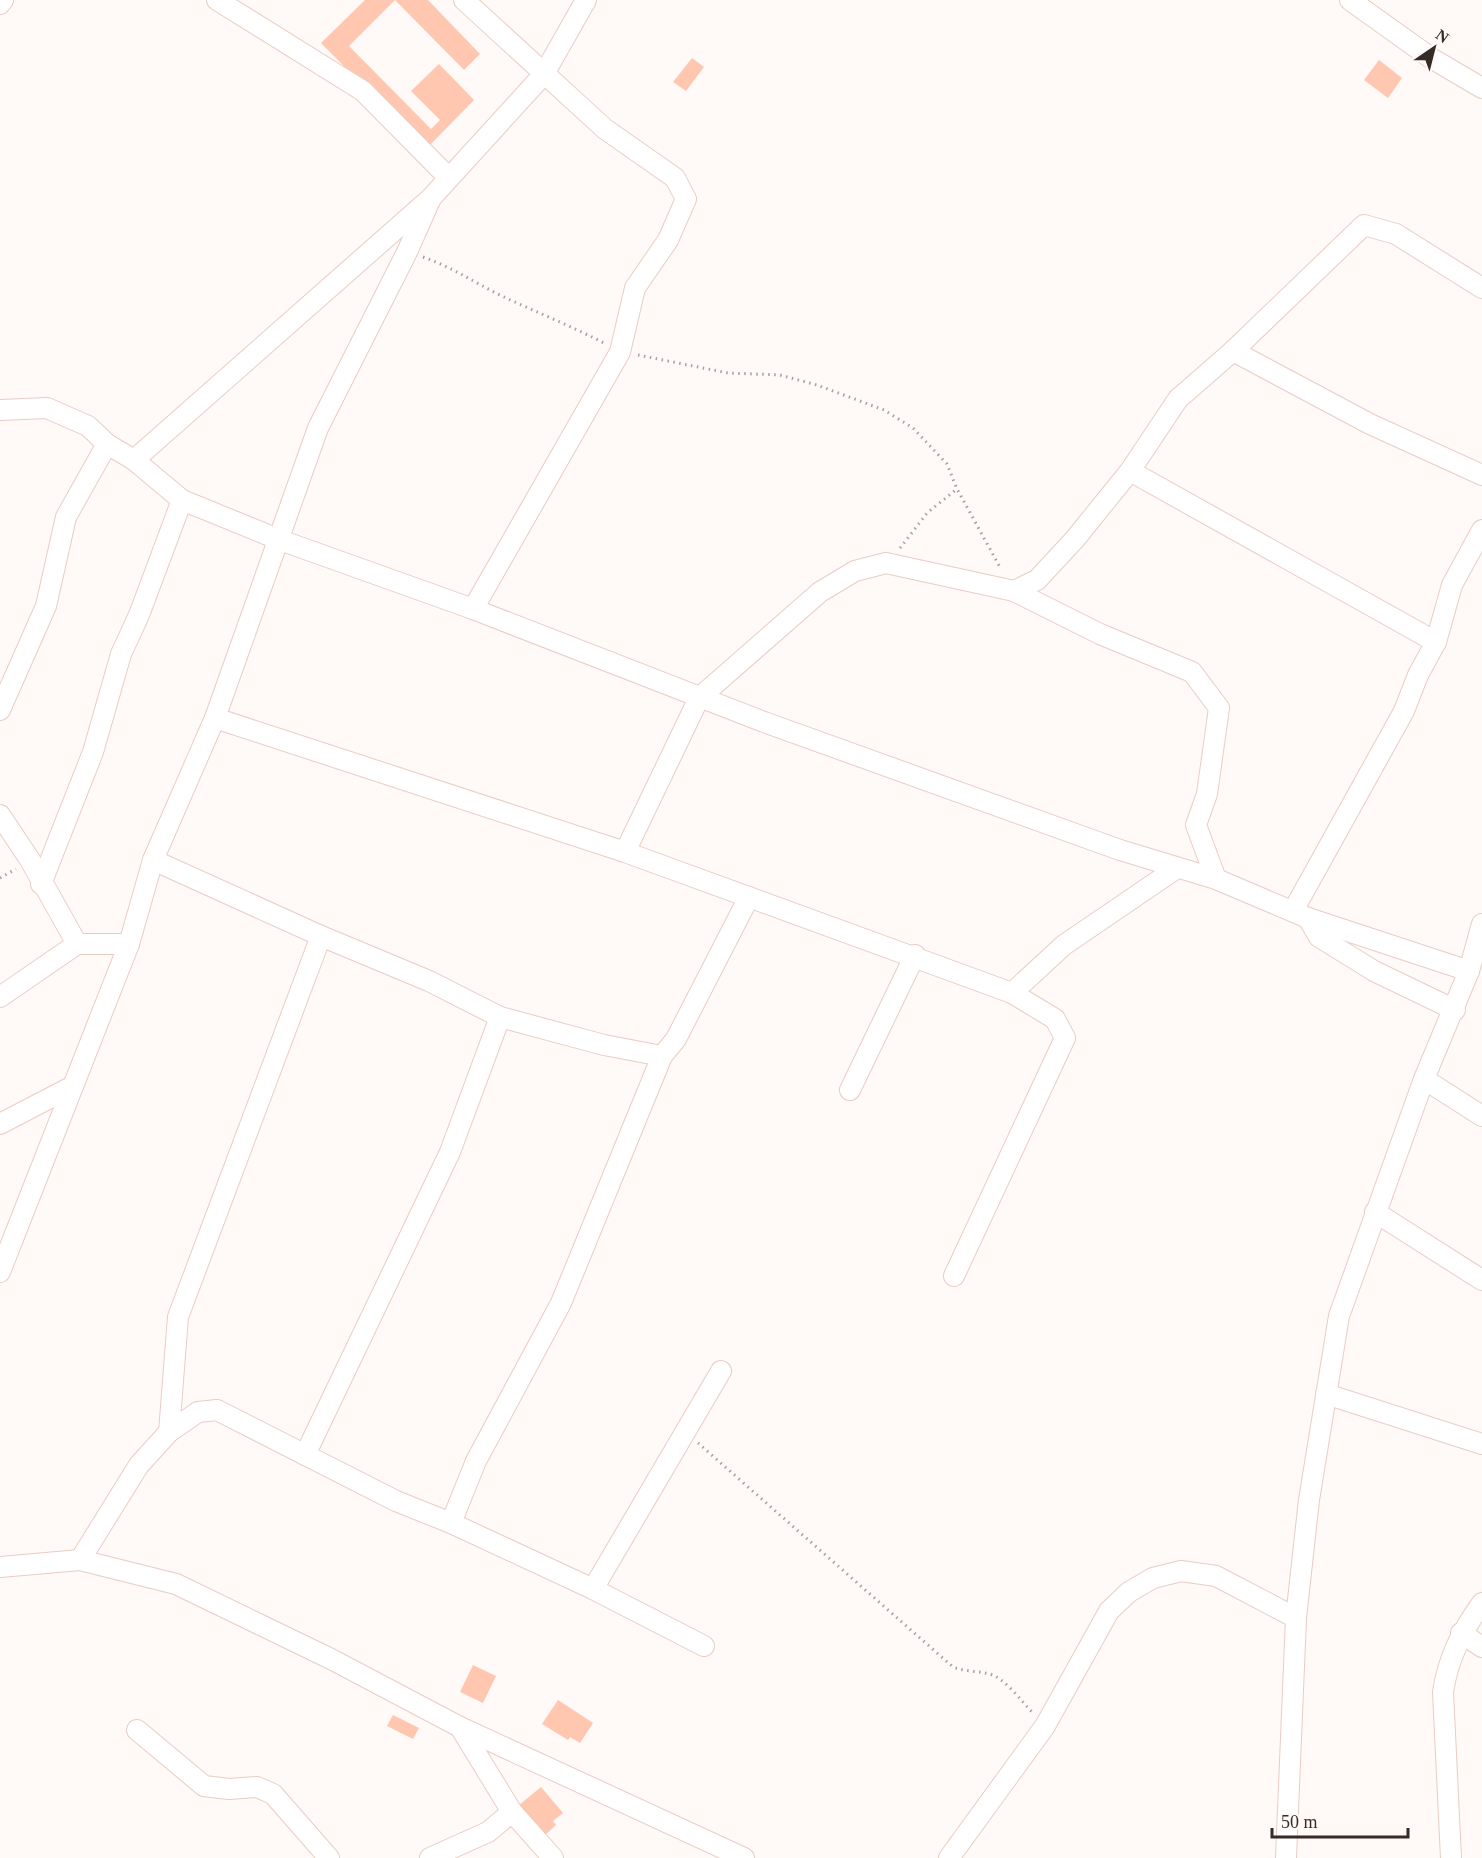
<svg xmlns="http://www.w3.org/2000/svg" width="1482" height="1858" viewBox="0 0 1482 1858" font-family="Georgia,serif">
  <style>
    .building { fill: #ffc6b0 }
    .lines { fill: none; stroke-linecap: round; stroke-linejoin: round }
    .minor-casing { stroke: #e8cdc3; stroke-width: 22 }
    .path { stroke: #a8a09d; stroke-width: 3; stroke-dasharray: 1.5 4.5; stroke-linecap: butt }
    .minor { stroke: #fff; stroke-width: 20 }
  </style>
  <rect width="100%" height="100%" fill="#fff9f7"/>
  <g class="building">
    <polygon points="365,0 428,0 480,54 464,70 395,0 349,46 431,129 440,120 411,91 439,64 474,100 426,149 321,43"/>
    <polygon points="692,58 704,67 686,91 673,82"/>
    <polygon points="1379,60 1402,78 1388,98 1364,80"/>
    <polygon points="473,1665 496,1676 483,1703 460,1692"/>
    <polygon points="558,1700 593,1723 580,1743 570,1737 568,1740 542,1724"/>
    <polygon points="393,1715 419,1728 413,1739 387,1726"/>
    <polygon points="541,1787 563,1813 553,1821 556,1825 544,1836 518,1806"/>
  </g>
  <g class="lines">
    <defs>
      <g id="minor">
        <polyline points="217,0 363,91 449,178"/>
        <polyline points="464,0 605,129 675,178 686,199 668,240 635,288 620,352 473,609"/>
        <polyline points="1350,0 1431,58 1482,88"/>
        <polyline points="0,4 3,0"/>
        <polyline points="1233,351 1370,424 1482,475"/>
        <polyline points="0,410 47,408 88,426 107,444 134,460 182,500 139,615 121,654 93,752 41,884"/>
        <polyline points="134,460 431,198 544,74 586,0"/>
        <polyline points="1130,471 1436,642"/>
        <polyline points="182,500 280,540 473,609 764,722 1120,850 1216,879 1308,918 1469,971"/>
        <polyline points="1014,591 1037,580 1075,539 1130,471 1178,399 1233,351 1364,225 1396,234 1482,288"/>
        <polyline points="0,710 46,606 66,517 107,444"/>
        <polyline points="215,718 625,852 1012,993 1064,945 1177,868"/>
        <polyline points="0,815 30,860 77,944 129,944"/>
        <polyline points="625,852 699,698 820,592 855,571 886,563 1014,591 1100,634 1192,672 1219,708 1207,794 1196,825 1216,879"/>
        <polyline points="153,860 321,936 429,981 500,1017 604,1045 662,1056 676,1039 749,897"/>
        <polyline points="1293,911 1404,711 1418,675 1436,642 1452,585 1482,530"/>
        <polyline points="1308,918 1319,937 1374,971 1455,1010"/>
        <polyline points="0,997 77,944"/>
        <polyline points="1424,1079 1482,1116"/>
        <polyline points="850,1090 915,955"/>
        <polyline points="0,1124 73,1086"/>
        <polyline points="1375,1212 1482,1280"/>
        <polyline points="0,1272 129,944 153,860 215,718 318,428 407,252 431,198"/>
        <polyline points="954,1276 1065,1038 1055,1019 1012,993"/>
        <polyline points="1326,1394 1482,1444"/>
        <polyline points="169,1432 178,1317 321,936"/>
        <polyline points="305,1455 450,1152 500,1017"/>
        <polyline points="451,1523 593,1589 704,1646"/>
        <polyline points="80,1560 139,1465 169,1432 198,1412 217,1410 396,1501 451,1523 476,1461 561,1303 662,1056"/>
        <polyline points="0,1567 80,1560 176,1584 331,1659 460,1727 744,1858"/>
        <polyline points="593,1589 721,1371"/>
        <polyline points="1461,1633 1482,1647"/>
        <polyline points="137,1730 204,1786 229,1789 257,1787 273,1794 329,1858"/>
        <polyline points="512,1812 553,1858"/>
        <polyline points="430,1858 488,1832 512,1812 460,1727"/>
        <polyline points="949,1858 1045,1726 1109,1611 1129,1592 1153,1578 1181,1571 1216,1576 1296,1618"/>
        <polyline points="1286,1858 1296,1618 1309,1500 1339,1316 1424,1079 1469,971 1482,924"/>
        <path d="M1451,1858L1443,1692C1448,1658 1462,1631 1482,1603"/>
      </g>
    </defs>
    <use href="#minor" class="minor-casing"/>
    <g class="path">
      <path d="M423,257C452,267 475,283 502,296C536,312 571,326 604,343"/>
      <polyline points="638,355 728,373 780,375 817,385 884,410 913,428 947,464 957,489 1001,569"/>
      <polyline points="900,548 927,513 957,489"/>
      <polyline points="0,878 16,869"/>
      <path d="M698,1443L953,1667C966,1672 978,1671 990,1674C1006,1679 1021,1701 1032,1712"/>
    </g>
    <use href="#minor" class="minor"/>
  </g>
  <g transform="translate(1434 48) rotate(35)" stroke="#fff9f7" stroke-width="4.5" paint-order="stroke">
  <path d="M0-4.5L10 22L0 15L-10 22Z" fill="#352b27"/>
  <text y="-9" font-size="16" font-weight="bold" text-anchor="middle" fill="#352b27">N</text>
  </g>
  <path d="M1272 1828v9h136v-9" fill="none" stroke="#352b27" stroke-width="3"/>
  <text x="1281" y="1828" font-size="18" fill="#352b27" stroke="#fff9f7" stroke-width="4.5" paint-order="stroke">50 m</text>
</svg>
